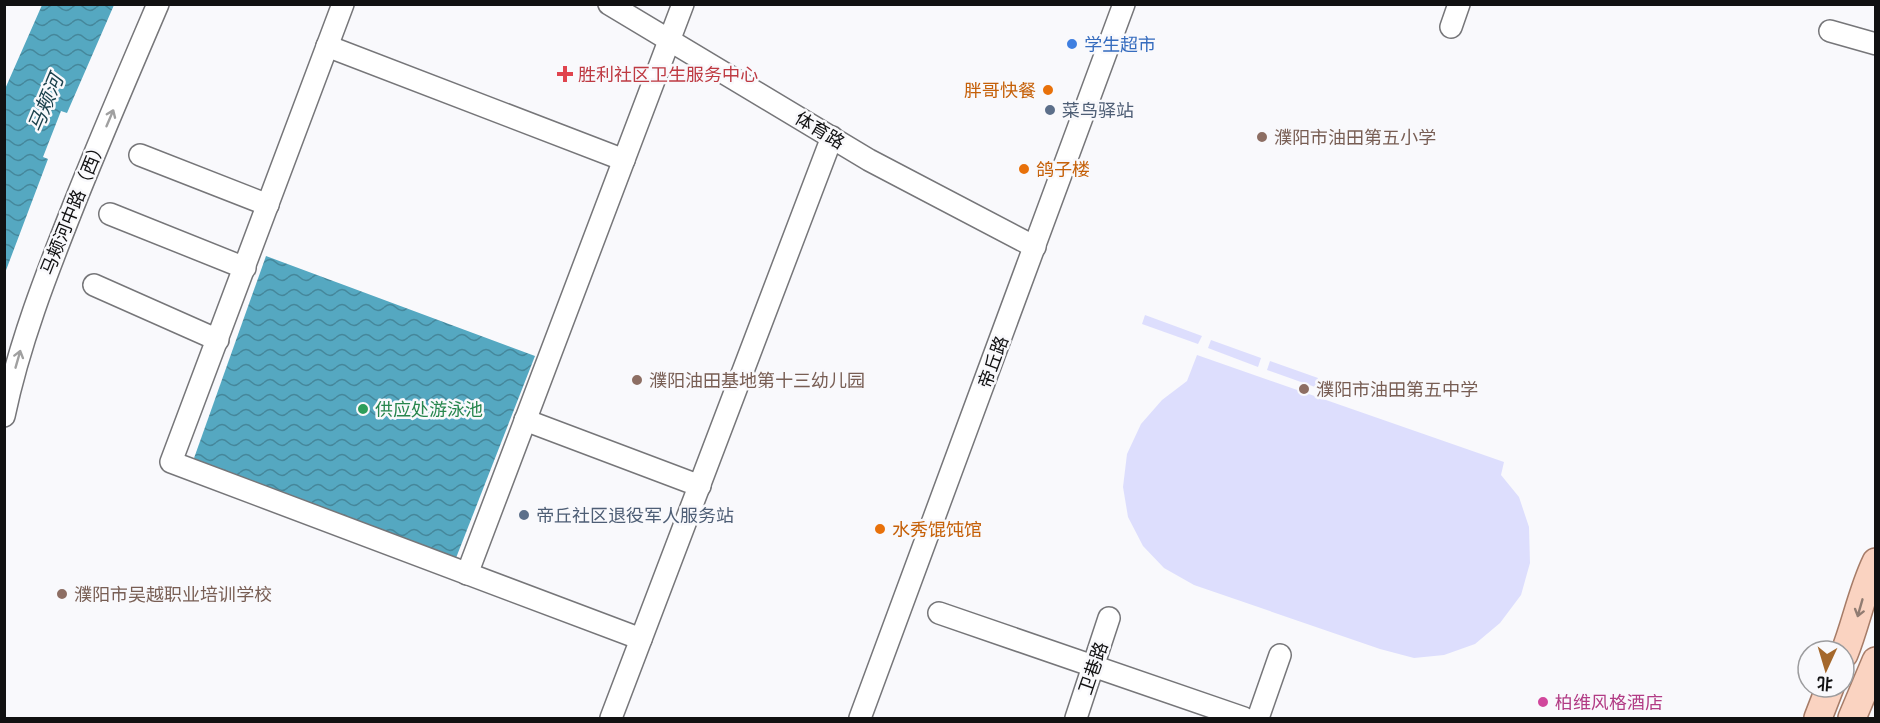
<svg xmlns="http://www.w3.org/2000/svg" width="1880" height="723" viewBox="0 0 1880 723" font-family="Quicksand,'Noto Sans SC',sans-serif">
  <style>
    .green { fill: #dddefd }
    .water { fill: url(#water-waves) }
    .lines { fill: none; stroke-linecap: round; stroke-linejoin: round }
    .minor-casing { stroke: #767679; stroke-width: 24 }
    .major-casing { stroke: #a67c68; stroke-width: 30 }
    .minor { stroke: #fff; stroke-width: 21 }
    .major { stroke: #fad3c1; stroke-width: 27 }
    .oneway { stroke: #a0a0a0 }
    .oneway2 { stroke: #917c72 }
    .shop-dot { fill: #3f7fe0; stroke: #f9f9fc; stroke-width: 2 }
    .health-dot { fill: #e0444e; stroke: #f9f9fc; stroke-width: 2 }
    .food-dot { fill: #e8710a; stroke: #f9f9fc; stroke-width: 2 }
    .service-dot { fill: #5c6f8a; stroke: #f9f9fc; stroke-width: 2 }
    .education-dot { fill: #8d6e63; stroke: #f9f9fc; stroke-width: 2 }
    .leisure-dot { fill: #2e9e5b; stroke: #f9f9fc; stroke-width: 2 }
    .hotel-dot { fill: #d1479c; stroke: #f9f9fc; stroke-width: 2 }
    .labels { text-anchor: middle; dominant-baseline: central; stroke-width: 5; stroke-linejoin: round; paint-order: stroke }
    .shop-label { font-size: 18px; fill: #366cbe; stroke: #f9f9fc; text-anchor: start }
    .health-label { font-size: 18px; fill: #be3a42; stroke: #f9f9fc; text-anchor: start }
    .food-label { font-size: 18px; fill: #c56008; stroke: #f9f9fc; text-anchor: start }
    .service-label { font-size: 18px; fill: #4e5e75; stroke: #f9f9fc; text-anchor: start }
    .street-label { font-size: 18px; fill: #111112; stroke: #f9f9fc }
    .education-label { font-size: 18px; fill: #785e54; stroke: #f9f9fc; text-anchor: start }
    .leisure-label { font-size: 18px; fill: #27864d; stroke: #f9f9fc; text-anchor: start }
    .hotel-label { font-size: 18px; fill: #b23c85; stroke: #f9f9fc; text-anchor: start }
    .water-label { font-size: 20px; font-style: italic; fill: #1c424d; stroke: #f9f9fc }
  </style>
  <defs>
    <pattern id="water-waves" width="16" height="10" patternUnits="userSpaceOnUse" patternTransform="scale(1.5)"><rect width="16" height="10" fill="#55a8c1"/><path d="M0 5q4-4 8 0t8 0" fill="none" stroke="#45879b"/></pattern>
  </defs>
  <rect width="100%" height="100%" fill="#f9f9fc"/>
  <g class="green">
    <polygon points="1145,315 1202,336 1198,344 1142,324"/>
    <polygon points="1211,340 1261,358 1258,367 1208,348"/>
    <polygon points="1197,355 1504,462 1501,475 1519,497 1529,527 1530,563 1521,595 1500,623 1475,644 1444,655 1414,658 1380,649 1194,585 1164,568 1143,546 1128,517 1123,487 1127,454 1141,424 1162,400 1187,381"/>
    <polygon points="1270,361 1318,378 1315,387 1267,370"/>
  </g>
  <g class="water">
    <polygon points="42,5 114,5 67,113 61,111 43,157 48,159 5,273 5,89"/>
    <polygon points="266,256 535,356 456,558 193,461"/>
  </g>
  <g class="lines">
    <defs>
      <g id="minor">
        <polyline points="343,4 171,462 641,639"/>
        <polyline points="609,4 869,160 1035,247"/>
        <polyline points="1451,27 1459,4"/>
        <polyline points="1830,31 1876,44"/>
        <polyline points="327,46 624,160"/>
        <polyline points="140,155 268,205"/>
        <polyline points="110,214 245,268"/>
        <polyline points="94,285 218,340"/>
        <path d="M4,416C19,344 46,275 73,207C100,139 129,72 158,4"/>
        <polyline points="525,420 700,486"/>
        <polyline points="467,574 683,4"/>
        <polyline points="939,613 1244,718"/>
        <polyline points="611,718 832,137"/>
        <polyline points="860,718 1124,4"/>
        <polyline points="1076,718 1109,618"/>
        <polyline points="1258,718 1280,655"/>
      </g>
      <g id="major">
        <path d="M1844,654C1856,624 1862,591 1876,562"/>
        <polyline points="1818,718 1830,687"/>
        <polyline points="1852,718 1876,661"/>
      </g>
    </defs>
    <use href="#minor" class="minor-casing"/>
    <use href="#major" class="major-casing"/>
    <use href="#minor" class="minor"/>
    <use href="#major" class="major"/>
  </g>
  <defs><path id="oneway-shaft" d="M-6 0H5M1.5-3L5.5 0L1.5 3" fill="none" stroke-width="1.6" stroke-linecap="round" stroke-linejoin="round" transform="scale(1.5)"/></defs>
  <g class="oneway">
    <use href="#oneway-shaft" transform="translate(110 118) rotate(-67)"/>
    <use href="#oneway-shaft" transform="translate(18 359) rotate(-74)"/>
  </g>
  <use class="oneway2" href="#oneway-shaft" transform="translate(1860 608) rotate(106)"/>
  <circle class="shop-dot" cx="1072" cy="44" r="6"/>
  <path class="health-dot" d="M562 65h6v6h6v6h-6v6h-6v-6h-6v-6h6z"/>
  <g class="food-dot">
    <circle cx="1048" cy="90" r="6"/>
    <circle cx="1024" cy="169" r="6"/>
    <circle cx="880" cy="529" r="6"/>
  </g>
  <g class="service-dot">
    <circle cx="1050" cy="110" r="6"/>
    <circle cx="524" cy="515" r="6"/>
  </g>
  <g class="education-dot">
    <circle cx="1262" cy="137" r="6"/>
    <circle cx="637" cy="380" r="6"/>
    <circle cx="1304" cy="389" r="6"/>
    <circle cx="62" cy="594" r="6"/>
  </g>
  <circle class="leisure-dot" cx="363" cy="409" r="6"/>
  <circle class="hotel-dot" cx="1543" cy="702" r="6"/>
  <g class="labels">
    <g class="shop-label">
      <text x="1084" y="44">学生超市</text>
    </g>
    <g class="health-label">
      <text x="578" y="74">胜利社区卫生服务中心</text>
    </g>
    <g class="food-label">
      <text x="1036" y="90" text-anchor="end">胖哥快餐</text>
      <text x="1036" y="169">鸽子楼</text>
      <text x="892" y="529">水秀馄饨馆</text>
    </g>
    <g class="service-label">
      <text x="1062" y="110">菜鸟驿站</text>
      <text x="536" y="515">帝丘社区退役军人服务站</text>
    </g>
    <g class="street-label">
      <text transform="translate(820 130) rotate(31)">体育路</text>
      <text transform="translate(73 207) rotate(-68)">马颊河中路（西）</text>
      <text transform="translate(993 362) rotate(-70)">帝丘路</text>
      <text transform="translate(1093 668) rotate(-71)">卫巷路</text>
    </g>
    <g class="education-label">
      <text x="1274" y="137">濮阳市油田第五小学</text>
      <text x="649" y="380">濮阳油田基地第十三幼儿园</text>
      <text x="1316" y="389">濮阳市油田第五中学</text>
      <text x="74" y="594">濮阳市吴越职业培训学校</text>
    </g>
    <g class="leisure-label">
      <text x="375" y="409">供应处游泳池</text>
    </g>
    <g class="hotel-label">
      <text x="1555" y="702">柏维风格酒店</text>
    </g>
    <g class="water-label">
      <text transform="translate(45 103) rotate(-67)">马颊河</text>
    </g>
  </g>
  <rect width="1880" height="723" fill="none" stroke="#111112" stroke-width="12"/>
  <g transform="translate(1826 669) rotate(184)"><circle r="28" fill="#f9f9fc" stroke="#9c9c9e" stroke-width="1.5"/>
  <path d="M0-4.5L10 22L0 15L-10 22Z" fill="#a5682c"/>
  <text y="-9" font-size="16" font-weight="bold" text-anchor="middle" fill="#111112">北</text>
  </g>
</svg>
